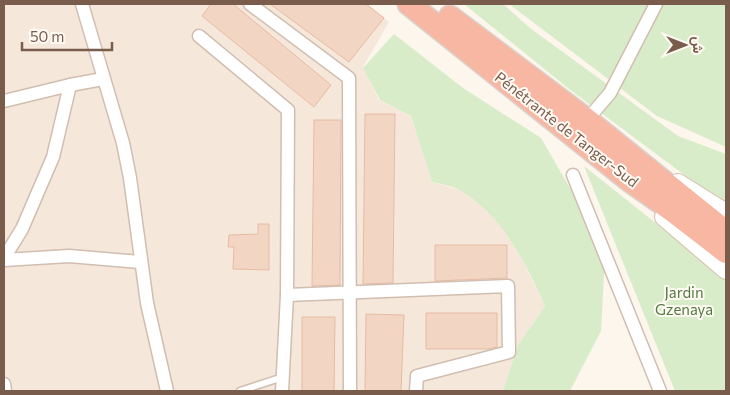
<svg xmlns="http://www.w3.org/2000/svg" width="730" height="395" viewBox="0 0 730 395" font-family="Commissioner,Vazirmatn,sans-serif">
  <style>
    .residential { fill: #f5e8da }
    .green { fill: #d8ecc9 }
    .building { fill: #f3d5c3; stroke: #e6bba3 }
    .lines { fill: none; stroke-linecap: round; stroke-linejoin: round }
    .lane-casing { stroke: #d1beb0; stroke-width: 9 }
    .street-casing { stroke: #d1beb0; stroke-width: 15 }
    .secondary-casing { stroke: #d6c0b0; stroke-width: 20 }
    .highway-casing { stroke: #dad1cd; stroke-width: 25 }
    .lane { stroke: #fff; stroke-width: 6 }
    .street { stroke: #fff; stroke-width: 12 }
    .secondary { stroke: #fff; stroke-width: 18 }
    .highway { stroke: #f7b7a3; stroke-width: 22 }
    .labels { text-anchor: middle; dominant-baseline: central; stroke-width: 4; stroke-linejoin: round; paint-order: stroke }
    .street-label { font-size: 15px; fill: #7a5c4d; stroke: #fffaf3 }
    .park-label { font-size: 15px; fill: #537a41; stroke: #fffaf3 }
  </style>
  <rect width="100%" height="100%" fill="#fdf6ec"/>
  <polygon class="residential" points="4,4 367,4 389,22 363,67 379,100 411,116 432,182 460,190 487,210 513,241 545,306 518,345 503,391 4,391"/>
  <g class="green">
    <polygon points="464,4 503,4 530,28 678,136 726,154 726,206 569,89"/>
    <polygon points="509,4 726,4 726,147 657,116"/>
    <path d="M394,34L463,88L541,138L571,190L606,240L601,331L570,391H503L518,345L545,306C525,262 504,217 461,191C453,186 441,184 432,182L411,116L380,100L363,68Z"/>
    <polygon points="584,166 726,279 726,391 675,391"/>
  </g>
  <g class="building">
    <polygon points="211,4 233,4 331,85 314,107 202,16"/>
    <polygon points="270,4 366,4 384,18 349,62"/>
    <polygon points="365,114 395,114 393,283 363,284"/>
    <polygon points="314,120 341,120 340,285 312,286"/>
    <polygon points="258,224 269,224 269,270 233,269 234,247 228,247 229,235 258,234"/>
    <polygon points="435,245 507,245 507,278 435,281"/>
    <polygon points="426,313 497,313 497,347 488,349 426,349"/>
    <polygon points="366,314 404,315 401,391 365,391"/>
    <polygon points="302,317 335,317 334,391 302,391"/>
  </g>
  <g class="lines">
    <defs>
      <polyline id="lane" points="240,391 283,377"/>
      <g id="street">
        <polyline points="82,4 123,143 130,178 147,303 167,391"/>
        <polyline points="250,4 349,78 350,391"/>
        <polyline points="199,36 288,110 287,295 282,391"/>
        <polyline points="4,101 70,85 103,79"/>
        <polyline points="587,120 610,93 656,4"/>
        <polyline points="573,175 660,391"/>
        <polyline points="4,258 22,229 53,157 70,85"/>
        <polyline points="4,260 69,256 140,262"/>
        <polyline points="287,295 508,286 509,352 417,376 416,391"/>
        <polyline points="4,384 5,391"/>
      </g>
      <g id="secondary">
        <polyline points="678,183 726,213"/>
        <polyline points="664,217 726,270"/>
      </g>
      <g id="highway">
        <polyline points="409,4 629,180 673,211 726,252"/>
        <polyline points="450,17 587,120 726,232"/>
      </g>
    </defs>
    <use href="#lane" class="lane-casing"/>
    <use href="#street" class="street-casing"/>
    <use href="#secondary" class="secondary-casing"/>
    <use href="#highway" class="highway-casing"/>
    <use href="#lane" class="lane"/>
    <use href="#street" class="street"/>
    <use href="#secondary" class="secondary"/>
    <use href="#highway" class="highway"/>
  </g>
  <g class="labels">
    <g class="street-label">
      <text transform="translate(567 129) rotate(38)">Pénétrante de Tanger-Sud</text>
    </g>
    <g class="park-label">
      <text x="684" y="292">Jardin<tspan x="684" dy="17">Gzenaya</tspan></text>
    </g>
  </g>
  <rect width="730" height="395" fill="none" stroke="#7a5c4d" stroke-width="10"/>
  <g transform="translate(685 45) rotate(90)" stroke="#fffaf3" stroke-width="4" paint-order="stroke">
  <path d="M0-4L9 19L0 12L-9 19Z" fill="#7a5c4d"/>
  <text y="-8" font-size="14" font-weight="bold" text-anchor="middle" fill="#7a5c4d">ش</text>
  </g>
  <path d="M22 42v8h90v-8" fill="none" stroke="#7a5c4d" stroke-width="2.5"/>
  <text x="30" y="42" font-size="15" fill="#7a5c4d" stroke="#fffaf3" stroke-width="4" paint-order="stroke">50 m</text>
</svg>
